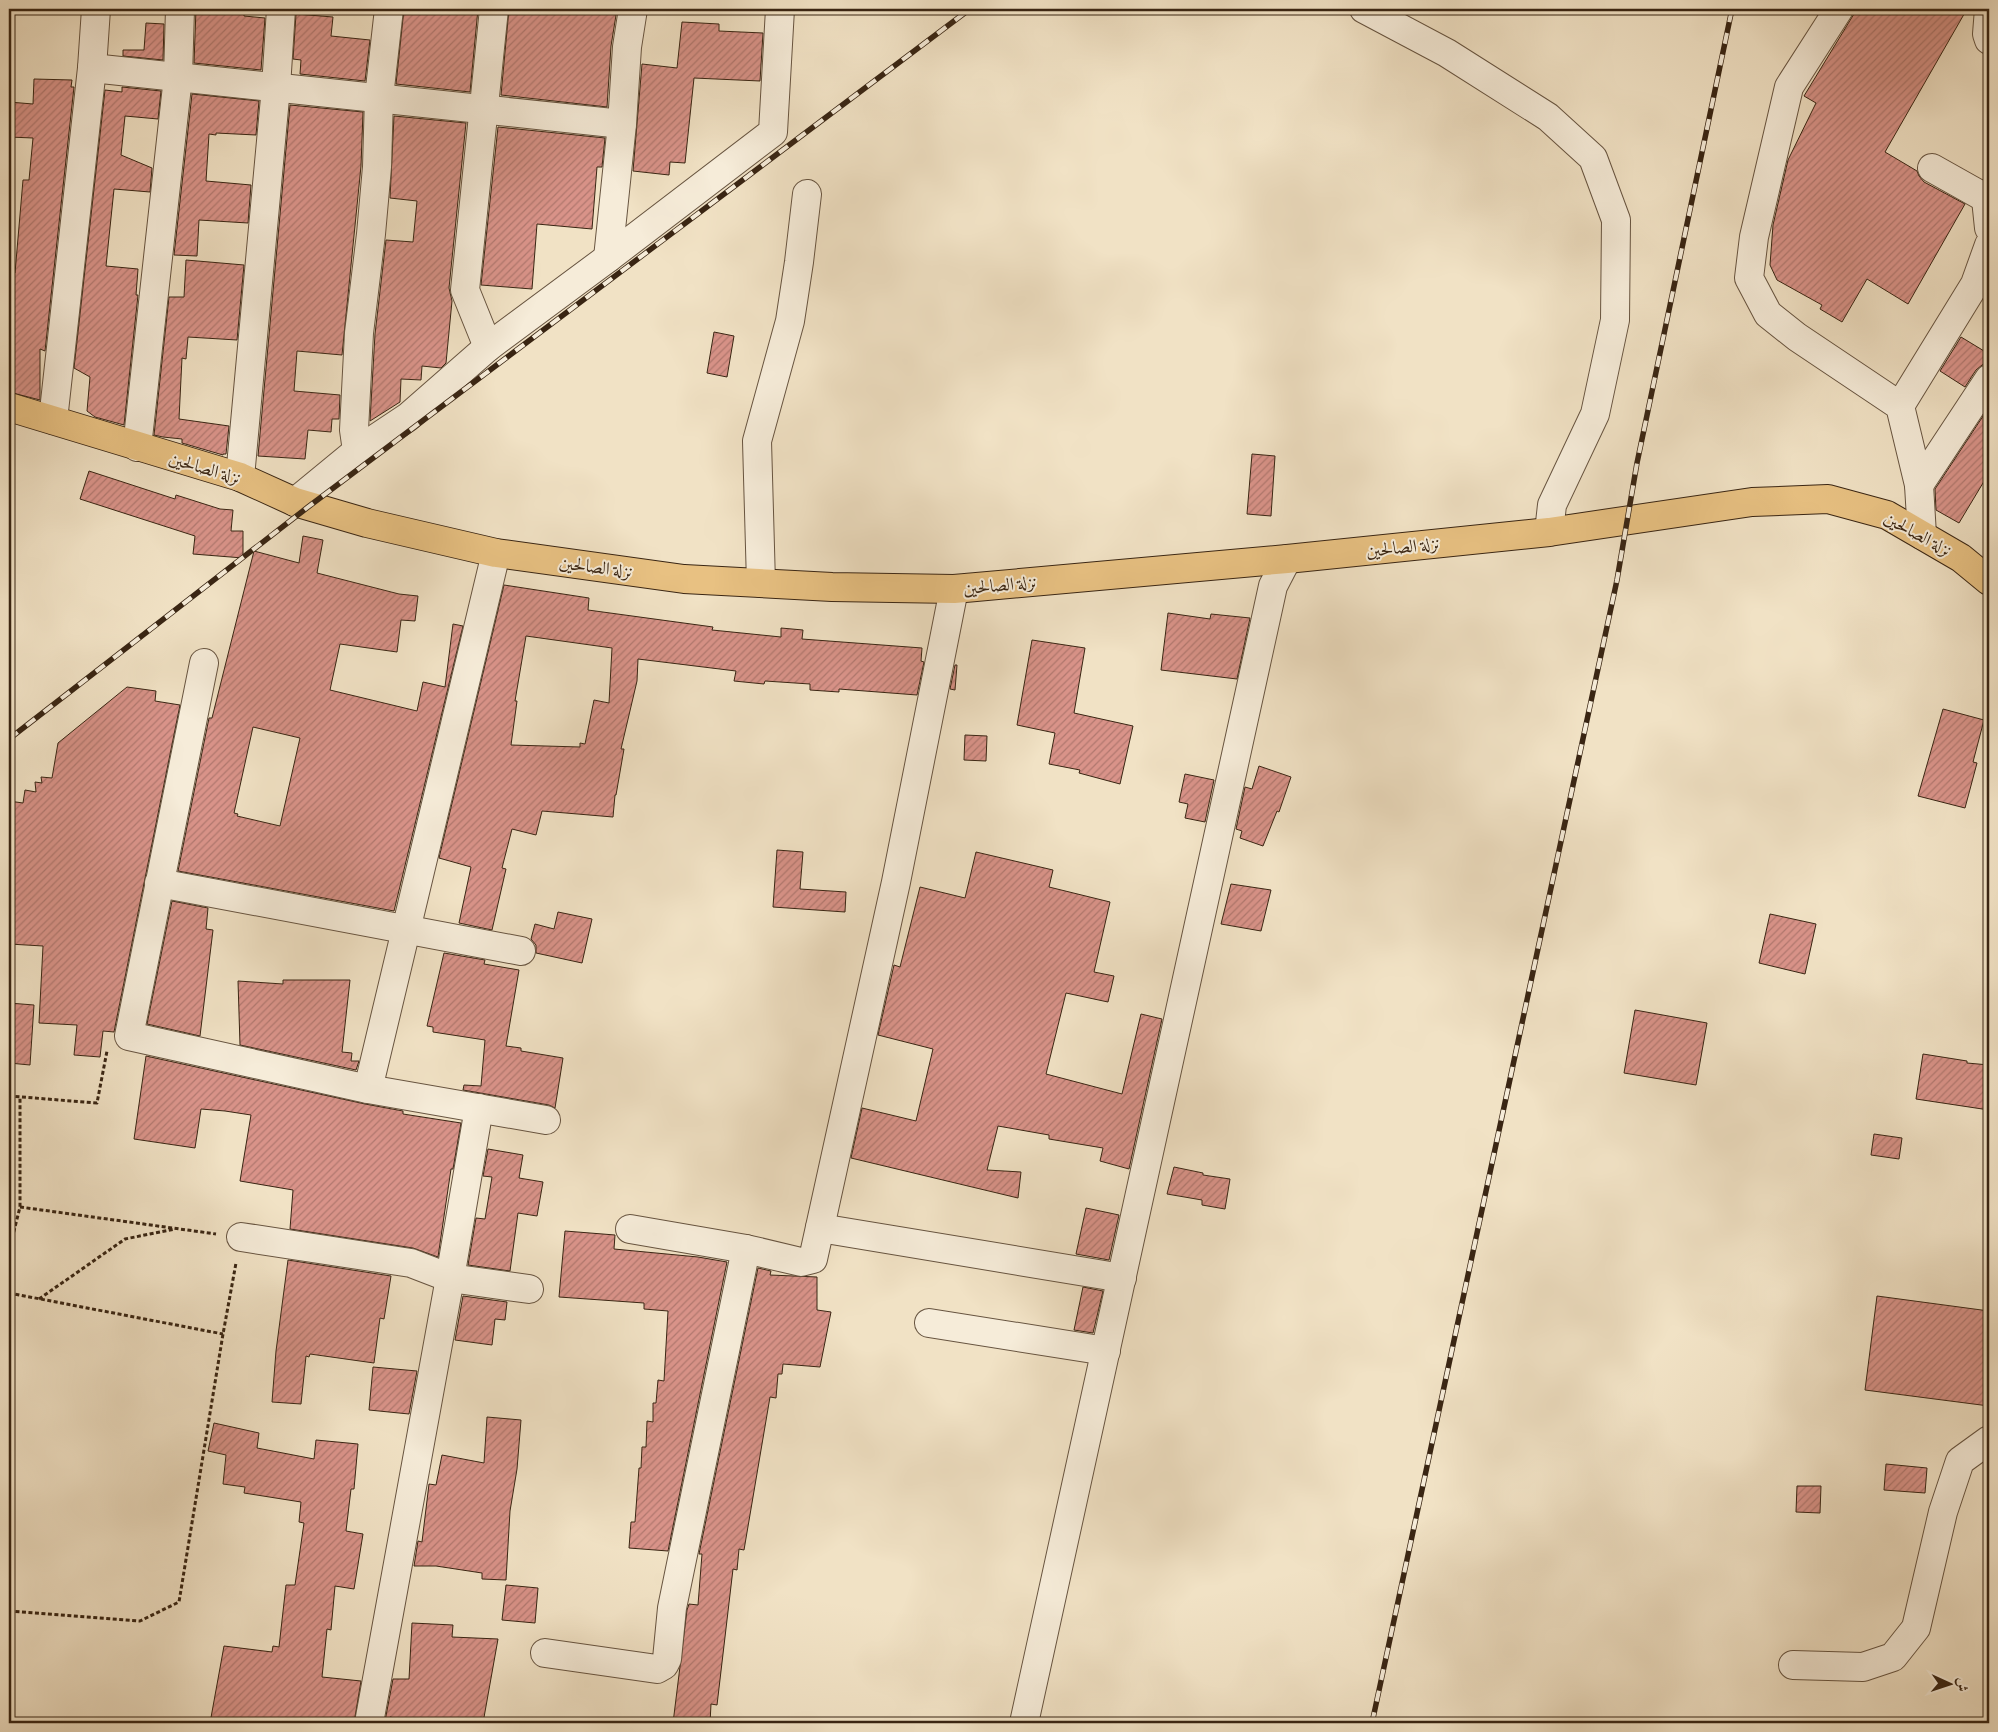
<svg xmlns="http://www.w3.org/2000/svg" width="1998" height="1732" viewBox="0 0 1998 1732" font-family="Alegreya,Amiri,serif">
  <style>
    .building { fill: url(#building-hatch); stroke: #392513; fill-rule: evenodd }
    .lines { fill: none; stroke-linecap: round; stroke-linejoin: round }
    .minor-casing { stroke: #675440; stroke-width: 30 }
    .major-casing { stroke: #392513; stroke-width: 30 }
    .path { stroke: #392513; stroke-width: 3; stroke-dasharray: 4 2.5; stroke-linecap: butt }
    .minor { stroke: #f6ecd9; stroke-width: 28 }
    .major { stroke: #e8c182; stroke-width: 28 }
    .rail-casing { stroke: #392513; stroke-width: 5.5 }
    .rail { stroke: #f6ecd9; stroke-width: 4; stroke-dasharray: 11; stroke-linecap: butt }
    .labels { text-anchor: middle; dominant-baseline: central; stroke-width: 4; stroke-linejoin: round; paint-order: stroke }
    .street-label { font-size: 18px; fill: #392513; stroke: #f6ecd9 }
  </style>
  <defs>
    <pattern id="building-hatch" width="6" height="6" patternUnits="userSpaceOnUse" patternTransform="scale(1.25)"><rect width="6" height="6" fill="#d99389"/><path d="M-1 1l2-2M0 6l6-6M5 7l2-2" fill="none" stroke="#b1786f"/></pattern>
  </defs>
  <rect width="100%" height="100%" fill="#f1e2c5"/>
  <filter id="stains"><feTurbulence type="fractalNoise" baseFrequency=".004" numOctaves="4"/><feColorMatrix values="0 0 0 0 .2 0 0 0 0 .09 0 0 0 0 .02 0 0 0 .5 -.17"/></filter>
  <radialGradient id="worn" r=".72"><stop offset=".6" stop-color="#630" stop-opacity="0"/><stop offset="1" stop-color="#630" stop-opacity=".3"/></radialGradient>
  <g class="building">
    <polygon points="196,9 244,9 244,16 265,18 261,70 194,63"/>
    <polygon points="404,9 478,9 470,92 396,84"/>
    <polygon points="509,9 617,9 611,46 607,107 501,95"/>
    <polygon points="1857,9 1967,9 1885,152 1917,171 1919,176 1924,182 1965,204 1908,304 1867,279 1842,322 1820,309 1822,305 1777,280 1770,265 1773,225 1788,160 1816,103 1804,96"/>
    <polygon points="296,14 333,17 331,36 370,40 365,81 300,74 301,60 293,59"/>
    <polygon points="682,22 719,24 719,31 763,33 760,81 694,78 685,163 670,162 669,175 633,171 642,64 677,68"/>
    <polygon points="146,23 164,24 163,60 123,56 123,50 144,50"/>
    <polygon points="34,79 72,80 71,87 74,87 45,351 40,349 40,400 9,392 9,351 10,351 13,273 15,273 23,180 29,180 33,138 9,137 9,102 33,104"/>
    <polygon points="122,87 161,91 158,119 125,116 121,155 152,168 150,192 114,189 106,266 138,269 136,295 138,295 124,425 95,417 87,411 90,377 74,368 105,90 122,92"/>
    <polygon points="192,94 259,101 256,135 216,133 216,135 209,134 206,181 251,185 248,223 199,220 197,256 174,255"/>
    <polygon points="290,105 363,112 361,166 342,355 297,351 294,391 340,395 339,419 332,419 331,432 308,430 305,459 258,456"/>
    <polygon points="394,116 466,123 449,288 452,301 446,363 441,368 422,366 421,380 401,379 400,402 370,421 375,334 386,240 413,242 417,201 390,198"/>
    <polygon points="498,127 605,138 602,167 597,167 592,229 537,224 532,289 481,285"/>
    <polygon points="186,260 244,265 237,340 188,337 186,359 182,358 179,419 229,426 226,454 223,454 223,455 182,443 182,439 163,437 154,435 169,297 184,297"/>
    <polygon points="714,332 734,336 727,377 707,373"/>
    <polygon points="1961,337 1989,354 1989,363 1982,365 1976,370 1965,387 1940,371"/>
    <polygon points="1989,407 1989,473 1959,523 1936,510 1935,489"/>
    <polygon points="1252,454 1275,456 1271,516 1247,514"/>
    <polygon points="89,471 175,499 176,495 220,509 233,510 231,531 243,531 243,558 193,554 195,536 80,499"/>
    <path d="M303,536L323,540L317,573L399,594L418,596L415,621L401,620L397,652L340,644L330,690L417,711L423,682L445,687L453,624L463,626L394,911L178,871L209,718H212L254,551L299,563ZM253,727L300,738L280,826L237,816L238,814L234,813Z"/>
    <path d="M504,585L589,598L588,610L713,627L712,630L781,637V628L803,630L802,639L922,648L921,661L924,662L917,695L839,689V692L810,690V684L765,681L764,684L734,681L736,671L638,659L637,681L621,749H624L616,795H615L613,817L542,811L536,835L512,829L502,868L506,869L492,930L459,923L471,867L439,858ZM526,636L612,648L609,703L594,700L585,744L580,743V747L511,745L517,701H515Z"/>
    <polygon points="1168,613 1210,619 1211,614 1250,618 1237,679 1161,670"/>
    <polygon points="1032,640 1085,648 1074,713 1133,726 1120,784 1079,773 1080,770 1049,764 1055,733 1017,725"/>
    <polygon points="955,665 957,665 955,690 950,689"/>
    <polygon points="127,687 156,691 155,701 180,705 114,1032 103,1031 100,1057 74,1055 77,1025 39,1023 43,946 9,944 9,801 23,803 25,790 36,792 35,782 42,783 41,777 52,778 58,743"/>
    <polygon points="1943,709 1984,720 1973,762 1977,763 1965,808 1918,796"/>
    <polygon points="965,735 987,736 986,761 964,760"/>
    <polygon points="1259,766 1291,777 1279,812 1277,811 1263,846 1240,838 1242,831 1236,829 1245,787 1252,789"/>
    <polygon points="1185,774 1214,780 1205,822 1185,818 1188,804 1179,802"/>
    <polygon points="777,850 803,852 800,889 846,892 845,912 773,907"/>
    <polygon points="976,852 1053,870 1049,887 1110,902 1094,972 1114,976 1108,1002 1066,993 1046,1074 1122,1094 1141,1014 1162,1019 1129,1169 1100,1161 1103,1148 1049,1139 1049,1135 998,1126 987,1170 1021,1172 1018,1198 851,1158 862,1108 916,1121 933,1049 878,1035 894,965 900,967 920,887 965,898"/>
    <polygon points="1231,884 1271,890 1261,931 1221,924"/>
    <polygon points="172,901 208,908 206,929 213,930 200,1036 147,1024"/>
    <polygon points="558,912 592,919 582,963 536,953 536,945 531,939 535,924 554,929"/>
    <polygon points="1770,914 1816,924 1805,974 1759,963"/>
    <polygon points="444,953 485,960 484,964 519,970 506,1046 521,1048 521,1051 563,1058 555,1108 549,1105 463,1090 464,1085 481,1086 485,1040 433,1032 433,1027 427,1026"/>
    <polygon points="283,980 350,980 342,1052 352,1053 351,1061 359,1061 356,1070 240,1045 238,981 283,984"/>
    <polygon points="9,1003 34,1005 30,1065 9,1063"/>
    <polygon points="1635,1010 1707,1023 1696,1085 1624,1073"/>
    <polygon points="1923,1054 1967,1061 1967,1063 1989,1065 1989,1110 1916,1099"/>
    <polygon points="146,1056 365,1104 403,1111 403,1114 461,1123 453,1169 451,1169 438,1257 413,1248 290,1229 293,1190 240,1181 251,1115 225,1111 201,1109 195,1148 134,1139"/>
    <polygon points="1874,1134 1902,1138 1899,1159 1871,1155"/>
    <polygon points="488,1149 523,1155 519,1178 543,1182 537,1216 518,1213 510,1271 468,1265 476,1218 485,1219 492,1177 483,1176"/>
    <polygon points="1174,1167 1203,1173 1203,1175 1230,1179 1225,1209 1202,1205 1202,1200 1167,1194"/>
    <polygon points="1086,1208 1119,1215 1109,1260 1076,1254"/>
    <polygon points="565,1231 615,1235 614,1249 698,1257 727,1262 668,1551 629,1548 631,1522 635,1522 639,1468 641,1468 642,1447 646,1447 647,1421 653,1422 653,1403 656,1403 658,1380 664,1381 668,1311 644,1309 644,1303 559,1297"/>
    <polygon points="288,1260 391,1276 384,1319 380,1318 374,1363 310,1354 309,1357 306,1356 301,1404 272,1402 276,1351"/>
    <polygon points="758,1268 771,1271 770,1275 817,1277 817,1310 831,1312 820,1367 783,1364 782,1374 778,1374 776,1398 770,1397 744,1550 739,1549 737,1570 733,1569 717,1705 711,1704 710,1723 673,1723 687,1610 689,1604 698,1605 702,1554 699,1554"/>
    <polygon points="1083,1287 1103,1291 1093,1333 1074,1330"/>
    <polygon points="463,1296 507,1302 505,1320 495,1319 492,1345 455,1340"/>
    <polygon points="1877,1296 1989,1311 1989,1406 1865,1390"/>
    <polygon points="373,1367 417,1371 409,1414 369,1410"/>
    <polygon points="487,1417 521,1420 517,1469 510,1511 506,1580 482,1579 482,1573 436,1566 414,1566 418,1541 422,1542 429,1484 436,1485 442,1455 484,1463"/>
    <polygon points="214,1423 259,1433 257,1448 314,1459 316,1440 358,1444 354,1489 351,1489 346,1531 363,1534 354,1589 335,1586 331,1630 327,1629 322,1677 361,1681 354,1723 210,1723 224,1646 272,1652 273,1646 279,1647 286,1585 295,1585 304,1523 299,1522 301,1502 244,1493 245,1487 223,1484 226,1455 208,1451"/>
    <polygon points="1886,1464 1927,1468 1925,1493 1884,1490"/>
    <polygon points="1797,1486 1821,1486 1820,1513 1796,1512"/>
    <polygon points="506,1585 538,1588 535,1623 502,1620"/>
    <polygon points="412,1623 453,1625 452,1637 498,1639 483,1723 418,1723 390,1717 389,1721 385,1721 393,1679 409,1679"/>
  </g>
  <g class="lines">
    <defs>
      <g id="minor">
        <polyline points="1364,9 1447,53 1548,117 1593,158 1616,220 1615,320 1595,414 1552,505 1549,532"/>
        <polyline points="1839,9 1789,87 1754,237 1749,278 1768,314 1797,337 1900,406 1919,485 1922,535"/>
        <polyline points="1989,9 1987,34 1989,40"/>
        <polyline points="92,68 622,124"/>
        <polyline points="1932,168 1989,200"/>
        <polyline points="1989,193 1986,199 1989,228"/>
        <polyline points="608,258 622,124 627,47 633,9"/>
        <polyline points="488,347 465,290 494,9"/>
        <polyline points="1900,406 1975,284 1989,245"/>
        <polyline points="53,420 92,68 96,9"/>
        <polyline points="137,447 178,77 180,9"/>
        <polyline points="357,451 354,430 359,333 371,234 377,167 379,97 389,9"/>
        <polyline points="240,477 276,87 281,9"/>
        <polyline points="1919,485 1989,379"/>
        <polyline points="295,502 357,451 408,417 488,347 608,258 773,132 780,9"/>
        <polyline points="761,583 757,441 790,321 799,262 807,194"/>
        <polyline points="204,663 129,1036 368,1089 546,1120"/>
        <polyline points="159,883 521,951"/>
        <polyline points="368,1089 496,553"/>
        <polyline points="820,1228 1122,1278"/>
        <polyline points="630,1229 746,1249"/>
        <polyline points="241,1237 411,1263 450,1278 529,1289"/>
        <polyline points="929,1323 1106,1351"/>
        <polyline points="545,1653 657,1669 664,1665 667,1659 672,1608 746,1249 801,1262 813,1259 896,882 954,589"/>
        <polyline points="1793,1665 1863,1667 1893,1657 1916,1628 1943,1512 1960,1461 1989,1440"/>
        <polyline points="369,1723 450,1278 479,1108"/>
        <polyline points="1024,1723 1273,586 1287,559"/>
      </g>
      <polyline id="major" points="9,407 240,477 295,502 367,523 496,553 684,579 832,587 954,589 1287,559 1549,532 1752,502 1828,499 1887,515 1961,558 1989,581"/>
    </defs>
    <use href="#minor" class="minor-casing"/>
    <use href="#major" class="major-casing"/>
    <g class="path">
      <polyline points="9,1096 97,1103 107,1051"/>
      <polyline points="20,1207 216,1234"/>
      <polyline points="9,1251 20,1207 20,1097"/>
      <polyline points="9,1293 223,1334"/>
      <polyline points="39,1299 125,1239 175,1229"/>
      <polyline points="9,1611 140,1621 179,1602 223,1334 236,1263"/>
    </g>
    <use href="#minor" class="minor"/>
    <use href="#major" class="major"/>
    <defs>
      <g id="rail">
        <polyline points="9,739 308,507 970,9"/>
        <polyline points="1372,1723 1617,580 1637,463 1732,9"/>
      </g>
    </defs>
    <use href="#rail" class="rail-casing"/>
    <use href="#rail" class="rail"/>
  </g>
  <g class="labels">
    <g class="street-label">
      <text transform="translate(205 468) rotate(17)">نزلة الصالحين</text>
      <text transform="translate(1918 534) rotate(29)">نزلة الصالحين</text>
      <text transform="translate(1403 547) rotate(-6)">نزلة الصالحين</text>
      <text transform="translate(596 567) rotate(8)">نزلة الصالحين</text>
      <text transform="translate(1000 585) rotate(-5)">نزلة الصالحين</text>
    </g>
  </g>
  <rect width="1998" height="1732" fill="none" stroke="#f1e2c5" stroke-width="30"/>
  <rect x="10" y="10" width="1978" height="1712" fill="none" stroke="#392513" stroke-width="2.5"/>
  <rect x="15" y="15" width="1968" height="1702" fill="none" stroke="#392513"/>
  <g transform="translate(1950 1684) rotate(93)" stroke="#f6ecd9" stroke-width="4" paint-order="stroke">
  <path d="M0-4L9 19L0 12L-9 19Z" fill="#392513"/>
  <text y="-8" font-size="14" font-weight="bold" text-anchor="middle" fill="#392513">ش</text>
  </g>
  <rect width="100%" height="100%" filter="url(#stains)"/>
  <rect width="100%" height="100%" fill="url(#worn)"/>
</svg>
